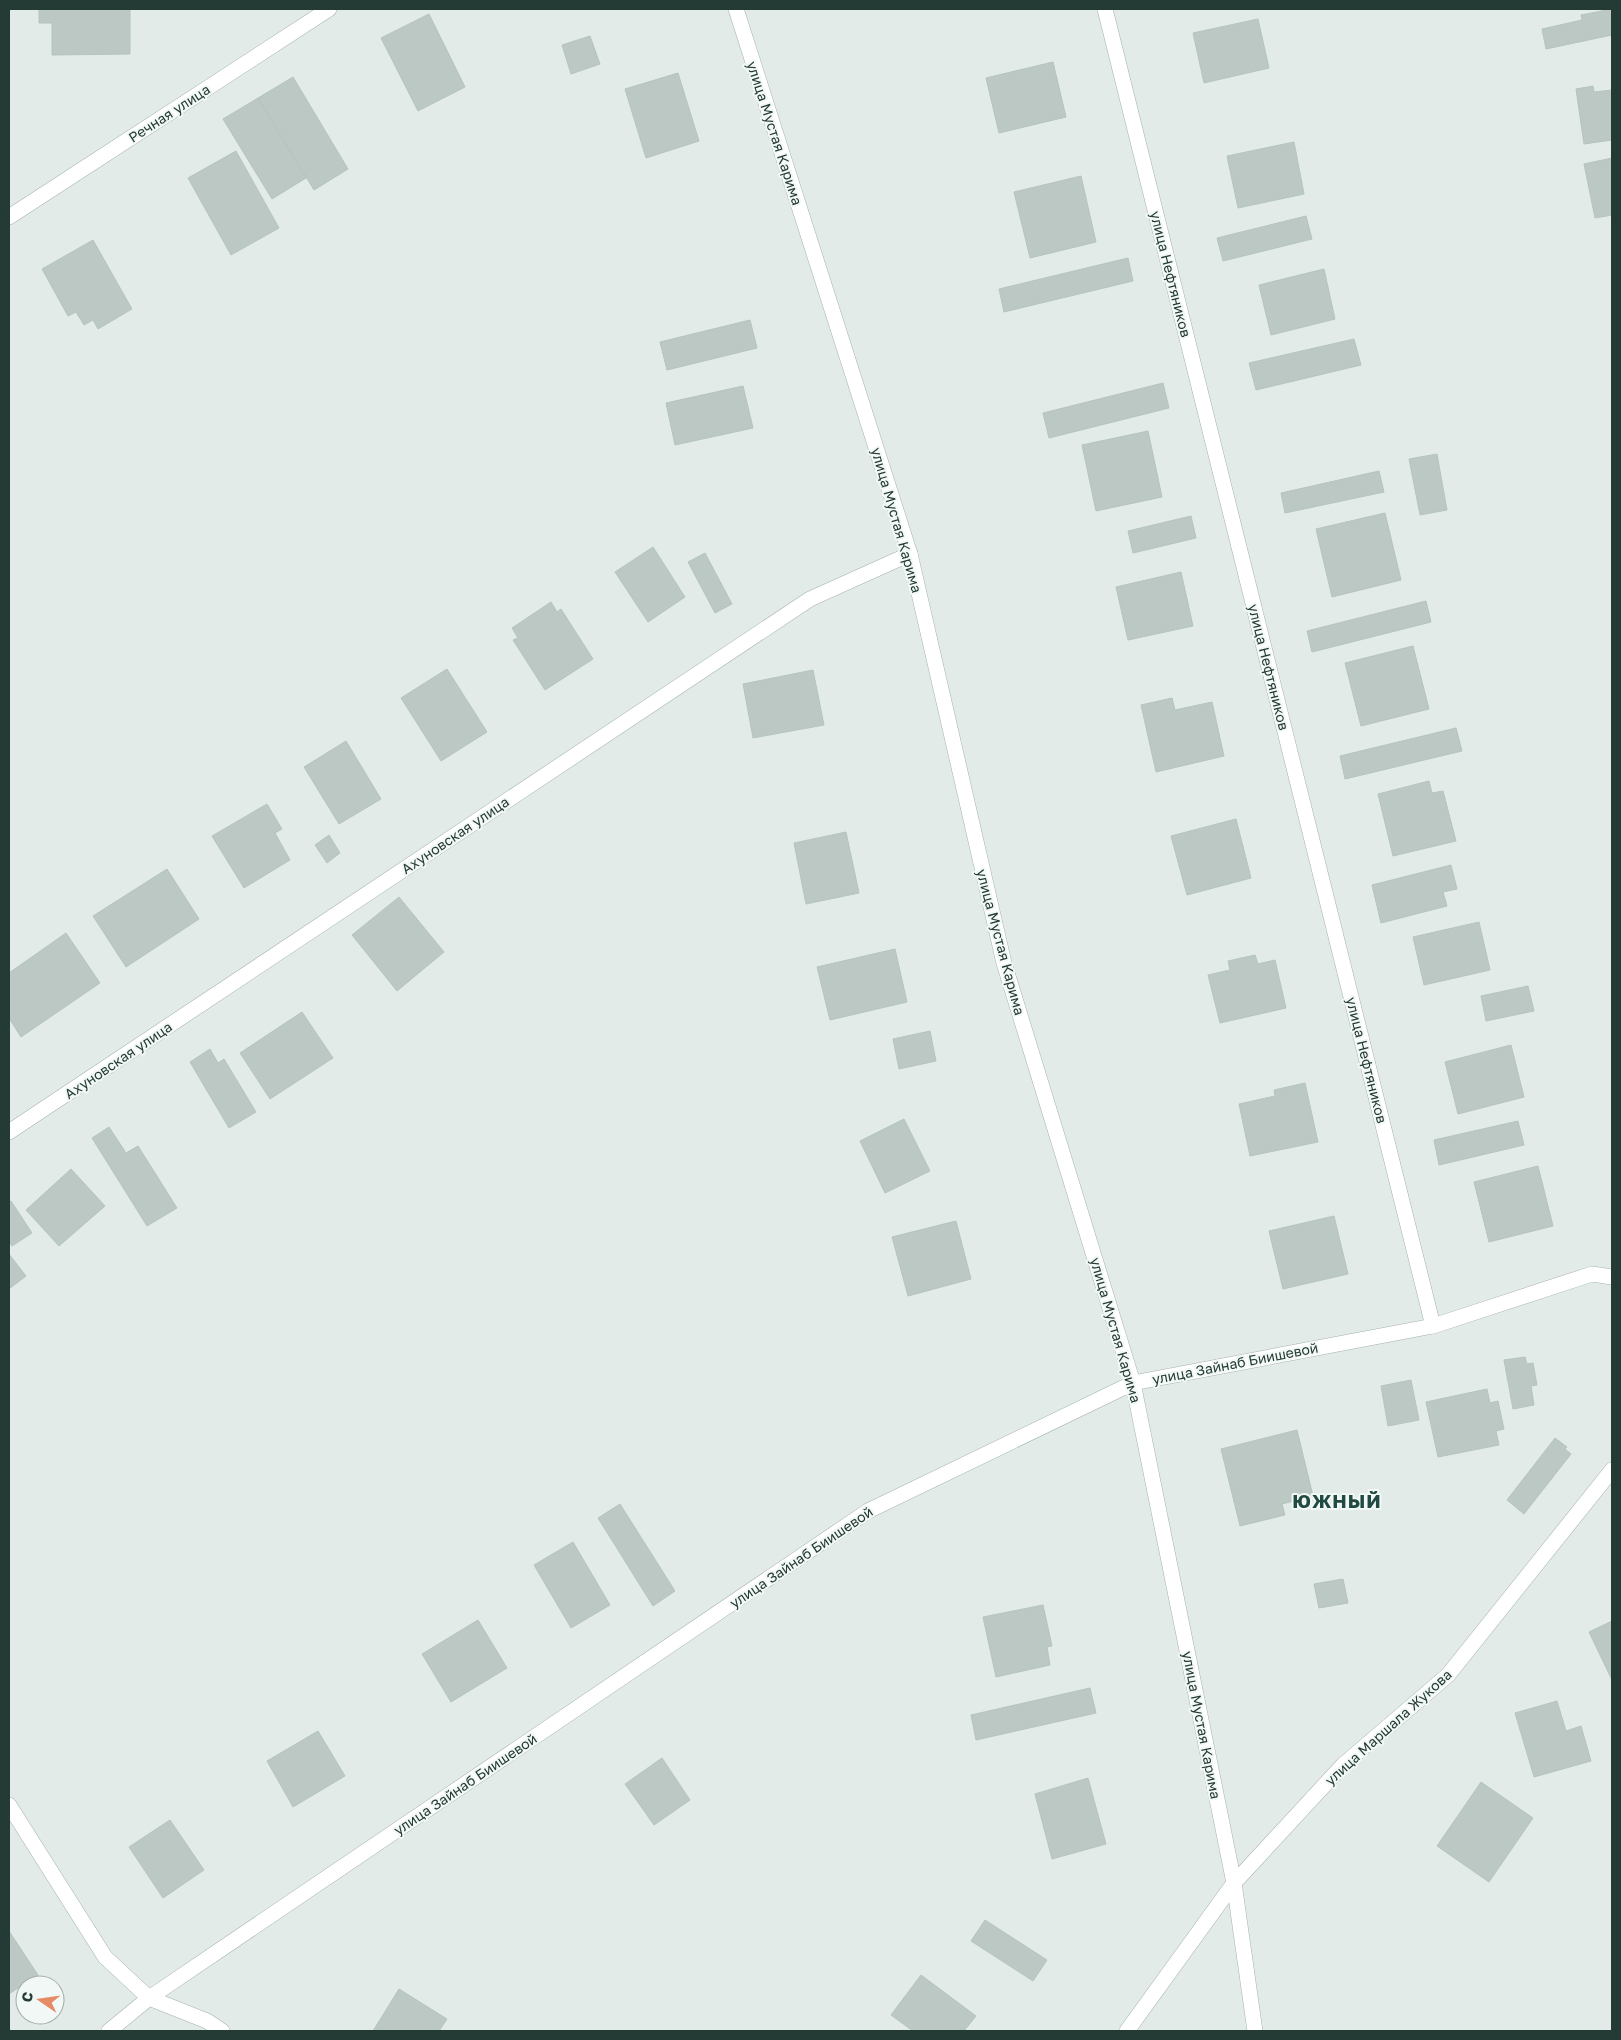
<svg xmlns="http://www.w3.org/2000/svg" width="1621" height="2040" viewBox="0 0 1621 2040" font-family="'Golos Text',sans-serif">
  <style>
    .building { fill: #bbc8c3; stroke: #b5c4be }
    .lines { fill: none; stroke-linecap: round; stroke-linejoin: round }
    .minor-casing { stroke: #a5b2ae; stroke-width: 16 }
    .minor { stroke: #fff; stroke-width: 15 }
    .labels { text-anchor: middle; dominant-baseline: central; stroke-width: 4; stroke-linejoin: round; paint-order: stroke }
    .street-label { font-size: 14px; fill: #243a35; stroke: #f2f8f5 }
    .district-label { font-size: 19px; font-weight: bold; letter-spacing: 1px; fill: #214b42; stroke: #f2f8f5 }
  </style>
  <rect width="100%" height="100%" fill="#e2ebe7"/>
  <g class="building">
    <polygon points="39,9 130,9 130,54 52,55 52,23 39,23"/>
    <polygon points="1612,9 1612,35 1546,49 1542,29 1582,20 1581,15"/>
    <polygon points="429,14 465,87 418,111 381,38"/>
    <polygon points="1258,19 1269,68 1204,83 1193,33"/>
    <polygon points="590,36 600,64 571,74 562,45"/>
    <polygon points="1053,62 1066,117 999,133 986,78"/>
    <polygon points="678,73 699,141 646,158 625,89"/>
    <polygon points="293,77 348,169 314,190 258,98"/>
    <polygon points="1593,86 1594,92 1612,90 1612,140 1584,144 1576,89"/>
    <polygon points="258,98 306,178 272,199 223,119"/>
    <polygon points="1294,142 1304,194 1238,208 1227,156"/>
    <polygon points="236,151 279,228 231,255 188,178"/>
    <polygon points="1612,158 1612,215 1595,218 1584,164"/>
    <polygon points="1081,176 1096,242 1030,258 1014,192"/>
    <polygon points="1306,216 1312,239 1223,261 1217,238"/>
    <polygon points="93,240 132,309 98,329 93,320 84,325 76,312 68,316 42,269"/>
    <polygon points="1128,258 1133,281 1004,312 999,289"/>
    <polygon points="1324,269 1335,319 1271,335 1259,285"/>
    <polygon points="750,320 757,348 667,370 660,342"/>
    <polygon points="1354,339 1361,365 1256,390 1249,363"/>
    <polygon points="1163,383 1169,408 1049,438 1043,413"/>
    <polygon points="743,386 753,428 675,445 666,403"/>
    <polygon points="1148,431 1162,497 1096,511 1082,445"/>
    <polygon points="1437,454 1447,510 1420,515 1409,459"/>
    <polygon points="1379,471 1384,492 1285,513 1281,493"/>
    <polygon points="1385,513 1401,580 1332,597 1316,529"/>
    <polygon points="1191,516 1196,538 1133,553 1128,531"/>
    <polygon points="653,547 685,597 648,622 615,572"/>
    <polygon points="705,553 732,604 715,613 688,562"/>
    <polygon points="1181,572 1193,626 1128,640 1116,587"/>
    <polygon points="1426,601 1431,622 1312,652 1307,631"/>
    <polygon points="551,602 557,612 561,609 593,659 545,690 513,640 518,638 512,628"/>
    <polygon points="1413,646 1429,709 1361,726 1345,663"/>
    <polygon points="447,669 487,732 441,761 401,698"/>
    <polygon points="813,670 824,725 753,738 743,684"/>
    <polygon points="1172,698 1175,710 1212,702 1224,756 1156,772 1141,705"/>
    <polygon points="1456,728 1462,751 1345,779 1340,756"/>
    <polygon points="346,741 381,799 339,824 304,767"/>
    <polygon points="1429,781 1432,793 1443,791 1456,841 1393,856 1378,794"/>
    <polygon points="267,804 282,829 275,833 290,860 244,888 212,836"/>
    <polygon points="1236,819 1251,878 1187,895 1171,836"/>
    <polygon points="846,832 859,893 806,904 794,843"/>
    <polygon points="329,835 340,853 327,863 315,845"/>
    <polygon points="1451,865 1457,889 1443,892 1447,906 1381,923 1372,885"/>
    <polygon points="167,869 199,919 126,967 93,916"/>
    <polygon points="399,897 444,952 397,991 352,935"/>
    <polygon points="1479,922 1490,970 1424,985 1413,937"/>
    <polygon points="66,933 100,983 21,1037 9,1018 9,973"/>
    <polygon points="895,949 907,1002 830,1020 817,967"/>
    <polygon points="1255,955 1258,964 1275,960 1286,1008 1220,1023 1208,975 1230,970 1228,961"/>
    <polygon points="1528,986 1534,1011 1486,1021 1481,996"/>
    <polygon points="302,1012 333,1058 270,1099 240,1053"/>
    <polygon points="930,1031 936,1061 899,1069 893,1039"/>
    <polygon points="1511,1045 1524,1097 1458,1114 1445,1062"/>
    <polygon points="210,1049 218,1063 224,1059 256,1112 229,1128 190,1062"/>
    <polygon points="1305,1083 1318,1142 1250,1156 1239,1104 1275,1096 1274,1090"/>
    <polygon points="904,1119 930,1171 885,1193 860,1141"/>
    <polygon points="1518,1121 1524,1145 1439,1165 1434,1140"/>
    <polygon points="109,1127 126,1153 138,1146 177,1208 147,1226 92,1138"/>
    <polygon points="1538,1166 1553,1226 1489,1242 1474,1182"/>
    <polygon points="71,1169 105,1206 59,1246 26,1210"/>
    <polygon points="11,1201 32,1233 12,1246 9,1241 9,1202"/>
    <polygon points="1334,1216 1348,1274 1283,1289 1269,1231"/>
    <polygon points="956,1221 971,1279 908,1296 892,1237"/>
    <polygon points="9,1254 26,1276 9,1289"/>
    <polygon points="1525,1357 1527,1364 1533,1363 1537,1385 1531,1386 1534,1405 1513,1409 1504,1360"/>
    <polygon points="1411,1380 1419,1420 1388,1426 1381,1386"/>
    <polygon points="1487,1389 1490,1403 1498,1401 1504,1429 1496,1431 1499,1445 1438,1457 1426,1402"/>
    <polygon points="1297,1430 1313,1496 1282,1504 1285,1515 1240,1526 1221,1449"/>
    <polygon points="1555,1438 1567,1447 1565,1449 1571,1454 1524,1514 1507,1500"/>
    <polygon points="620,1504 675,1591 653,1606 598,1518"/>
    <polygon points="573,1542 610,1605 571,1628 534,1565"/>
    <polygon points="1343,1579 1348,1603 1319,1608 1314,1584"/>
    <polygon points="1043,1605 1052,1646 1047,1647 1050,1665 996,1677 983,1617"/>
    <polygon points="478,1620 507,1668 451,1702 422,1654"/>
    <polygon points="1612,1621 1612,1680 1589,1632"/>
    <polygon points="1090,1688 1096,1713 976,1740 971,1715"/>
    <polygon points="1557,1701 1566,1731 1581,1726 1591,1761 1534,1777 1515,1713"/>
    <polygon points="318,1731 345,1776 293,1807 267,1761"/>
    <polygon points="662,1758 690,1800 654,1825 625,1784"/>
    <polygon points="1088,1778 1106,1844 1052,1859 1035,1794"/>
    <polygon points="1481,1782 1533,1818 1489,1882 1437,1846"/>
    <polygon points="170,1820 204,1870 163,1898 129,1847"/>
    <polygon points="985,1920 1047,1960 1033,1981 971,1941"/>
    <polygon points="9,1931 38,1975 9,1994"/>
    <polygon points="921,1975 976,2016 964,2031 913,2031 891,2015"/>
    <polygon points="399,1989 447,2019 439,2031 373,2031"/>
  </g>
  <g class="lines">
    <defs>
      <g id="minor">
        <polyline points="736,9 910,554 1004,963 1133,1383 1234,1883 1255,2031"/>
        <polyline points="1105,9 1433,1326"/>
        <polyline points="9,217 329,9"/>
        <polyline points="9,1132 810,599 910,554"/>
        <polyline points="9,1805 105,1957 149,1998 207,2021 222,2031"/>
        <polyline points="109,2031 149,1998 868,1511 1133,1383 1433,1326 1592,1274 1612,1277"/>
        <polyline points="1127,2031 1234,1883 1343,1765 1448,1675 1612,1470"/>
      </g>
    </defs>
    <use href="#minor" class="minor-casing"/>
    <use href="#minor" class="minor"/>
  </g>
  <g class="labels">
    <g class="street-label">
      <text transform="translate(169 113) rotate(-33)">Речная улица</text>
      <text transform="translate(775 133) rotate(72)">улица Мустая Карима</text>
      <text transform="translate(1171 274) rotate(76)">улица Нефтяников</text>
      <text transform="translate(897 520) rotate(74)">улица Мустая Карима</text>
      <text transform="translate(1269 667) rotate(76)">улица Нефтяников</text>
      <text transform="translate(455 835) rotate(-34)">Ахуновская улица</text>
      <text transform="translate(1001 942) rotate(75)">улица Мустая Карима</text>
      <text transform="translate(118 1060) rotate(-34)">Ахуновская улица</text>
      <text transform="translate(1367 1060) rotate(76)">улица Нефтяников</text>
      <text transform="translate(1116 1330) rotate(74)">улица Мустая Карима</text>
      <text transform="translate(1235 1363) rotate(-11)">улица Зайнаб Биишевой</text>
      <text transform="translate(801 1557) rotate(-34)">улица Зайнаб Биишевой</text>
      <text transform="translate(1202 1725) rotate(79)">улица Мустая Карима</text>
      <text transform="translate(1388 1727) rotate(-42)">улица Маршала Жукова</text>
      <text transform="translate(465 1784) rotate(-34)">улица Зайнаб Биишевой</text>
    </g>
    <g class="district-label">
      <text x="1337" y="1500">ЮЖНЫЙ</text>
    </g>
  </g>
  <rect width="1621" height="2040" fill="none" stroke="#243a35" stroke-width="20"/>
  <g transform="translate(40 2000) rotate(283)"><circle r="24" fill="#f2f8f5" stroke="#a0aca8"/>
  <path d="M0-4L9 19L0 12L-9 19Z" fill="#e58b66"/>
  <text y="-8" font-size="14" font-weight="bold" text-anchor="middle" fill="#243a35">С</text>
  </g>
</svg>
